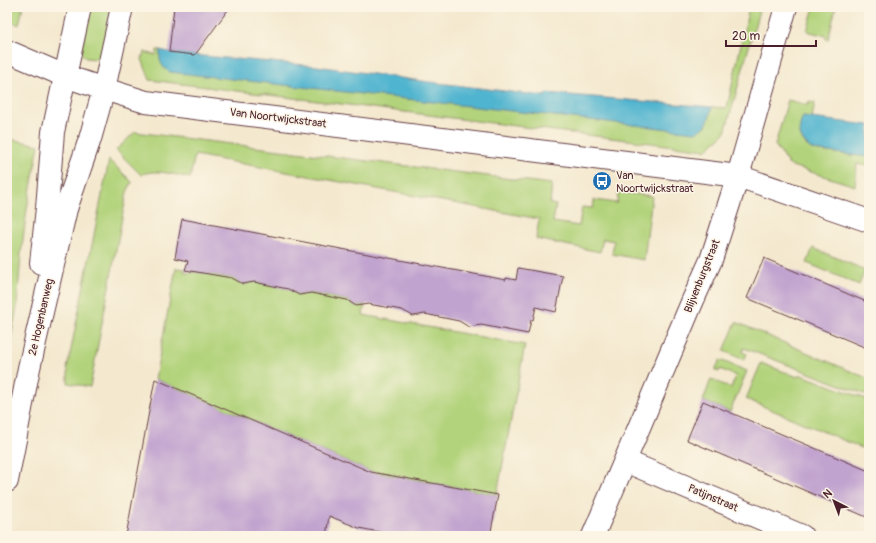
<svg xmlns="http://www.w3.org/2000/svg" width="876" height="543" viewBox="0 0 876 543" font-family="Pangolin,sans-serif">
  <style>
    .green { fill: #b2d37b; stroke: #7e7953 }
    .water { fill: #50b4cf; stroke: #4d6a7d }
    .building { fill: #c1a3cf }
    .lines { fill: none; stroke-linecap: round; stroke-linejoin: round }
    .minor-casing { stroke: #643d44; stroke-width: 24 }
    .tertiary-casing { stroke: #643d44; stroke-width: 24 }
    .minor { stroke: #fff; stroke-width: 22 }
    .tertiary { stroke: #fff; stroke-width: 22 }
    .labels { text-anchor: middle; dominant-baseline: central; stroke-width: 3; stroke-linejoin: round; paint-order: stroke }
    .street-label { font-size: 11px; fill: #4a1f2b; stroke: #fcf5e5 }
    .poi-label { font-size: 11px; fill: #4a1f2b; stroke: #fcf5e5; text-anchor: start }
  </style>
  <rect width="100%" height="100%" fill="#fcf5e5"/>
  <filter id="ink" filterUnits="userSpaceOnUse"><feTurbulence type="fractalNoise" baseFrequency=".025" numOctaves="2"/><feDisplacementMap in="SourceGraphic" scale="8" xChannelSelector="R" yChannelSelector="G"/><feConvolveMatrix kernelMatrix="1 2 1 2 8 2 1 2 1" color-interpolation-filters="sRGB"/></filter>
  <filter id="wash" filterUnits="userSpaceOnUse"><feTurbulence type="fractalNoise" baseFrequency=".012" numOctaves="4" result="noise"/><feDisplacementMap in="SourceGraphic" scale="16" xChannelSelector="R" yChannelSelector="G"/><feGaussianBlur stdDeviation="0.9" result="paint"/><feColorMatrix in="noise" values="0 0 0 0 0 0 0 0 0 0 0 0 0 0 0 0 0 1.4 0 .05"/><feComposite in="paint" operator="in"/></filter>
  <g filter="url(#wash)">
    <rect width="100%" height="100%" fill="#f4e9cf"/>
    <g class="green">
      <polygon points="7,7 23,7 19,25 7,20"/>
      <polygon points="89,7 112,7 102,55 95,59 86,58 81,53"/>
      <polygon points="749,7 760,7 725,133 706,150 150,80 142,59 144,52 156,55 157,50 160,50 160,58 706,126 712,107 727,108"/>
      <polygon points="814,7 836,7 828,40 826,39 826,36 807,31"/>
      <path d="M788,100L808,105L809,102L815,103L812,118L803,117C796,132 801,148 819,151L869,157V166L857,164L855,186L789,165L775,145Z"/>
      <path d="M135,132L552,184L550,204L556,205L553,222L579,226L582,207L593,208L594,200L617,203L618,192L652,196L644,260L612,254L614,241L603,239L600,252L536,239L539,219L195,155L190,178C176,175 155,168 141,175L116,150Z"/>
      <polygon points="10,139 39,145 27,209 21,254 17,307 7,357 7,157"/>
      <polygon points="109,160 132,182 127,192 90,387 68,383 68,370 67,369"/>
      <polygon points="813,248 865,270 859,285 807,263"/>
      <polygon points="176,268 185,269 185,273 198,272 232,278 243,284 254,282 288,289 299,295 311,293 346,300 356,306 365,304 363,315 525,345 497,495 369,471 155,379"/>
      <polygon points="736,322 869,379 869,396 744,348 742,352 747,354 744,360 724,351"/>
      <polygon points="720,360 747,371 730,412 703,401 711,379 731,388 736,376 720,369 719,372 715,370"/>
      <polygon points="761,363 798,377 799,374 869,400 869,451 746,399"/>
    </g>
    <g class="water">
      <path d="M160,50L169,52L203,56L317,66L422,81L545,96L546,93L712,107C708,120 709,128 695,132L170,72C161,67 159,61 160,50Z"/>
      <path d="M803,117L869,125V157L813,150C800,141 796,131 803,117Z"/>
    </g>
    <g id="blocks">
      <g class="building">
        <polygon points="174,7 230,7 195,55 169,52"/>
        <polygon points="182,219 506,280 506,278 516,280 518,268 563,276 556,312 536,307 533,320 531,320 528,334 481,325 469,327 459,321 425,314 413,316 402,310 368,304 356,306 347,300 311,293 299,295 288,289 254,282 243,284 232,278 185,270 188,261 175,258"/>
        <polygon points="764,258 869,303 869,349 747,298"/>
        <polygon points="155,379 371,472 498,495 490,536 399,536 359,528 329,516 326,536 126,536"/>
        <polygon points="703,401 869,471 869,518 687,440"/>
      </g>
    </g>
  </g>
  <g filter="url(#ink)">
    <use href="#blocks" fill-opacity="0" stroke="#643d44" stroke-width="1"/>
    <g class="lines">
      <defs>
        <g id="minor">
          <polyline points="7,51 65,76"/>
          <polyline points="104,89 146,102 738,176 869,221"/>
          <polyline points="625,461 802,536"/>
          <polyline points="593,536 693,300 711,260 738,176 786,7"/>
        </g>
        <g id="tertiary">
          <polyline points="65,76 104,89"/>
          <polyline points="41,263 47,208 53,132 80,7"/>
          <polyline points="7,481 29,368 66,209 90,139 104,89 122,7"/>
        </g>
      </defs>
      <use href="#minor" class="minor-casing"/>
      <use href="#tertiary" class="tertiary-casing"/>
      <use href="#minor" class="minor"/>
      <use href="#tertiary" class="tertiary"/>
    </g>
  </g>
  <defs>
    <symbol id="bus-disc" viewBox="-11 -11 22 22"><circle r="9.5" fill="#1f6fb2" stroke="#fcf5e5"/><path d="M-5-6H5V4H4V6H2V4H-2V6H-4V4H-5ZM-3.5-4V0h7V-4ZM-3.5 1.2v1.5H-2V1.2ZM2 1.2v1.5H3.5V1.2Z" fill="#fff"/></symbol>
  </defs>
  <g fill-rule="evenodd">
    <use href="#bus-disc" x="591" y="170" width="22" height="22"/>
  </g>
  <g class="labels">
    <g class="street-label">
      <text transform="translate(278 118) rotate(7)">Van Noortwijckstraat</text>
      <text transform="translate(702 276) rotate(-68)">Blijvenburgstraat</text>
      <text transform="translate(41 317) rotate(-77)">2e Hogenbanweg</text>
      <text transform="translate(713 498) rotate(23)">Patijnstraat</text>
    </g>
    <g class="poi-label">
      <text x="616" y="175">Van<tspan x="616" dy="13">Noortwijckstraat</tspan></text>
    </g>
  </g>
  <rect width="876" height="543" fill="none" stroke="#fcf5e5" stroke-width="24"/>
  <g transform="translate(834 501) rotate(318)" stroke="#fcf5e5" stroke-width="3" paint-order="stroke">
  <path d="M0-3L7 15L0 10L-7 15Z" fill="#4a1f2b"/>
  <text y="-6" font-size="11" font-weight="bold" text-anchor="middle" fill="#4a1f2b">N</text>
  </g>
  <path d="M726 40v6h90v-6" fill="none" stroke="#4a1f2b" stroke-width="2"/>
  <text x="732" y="40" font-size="12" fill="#4a1f2b" stroke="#fcf5e5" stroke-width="3" paint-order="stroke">20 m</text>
</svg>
